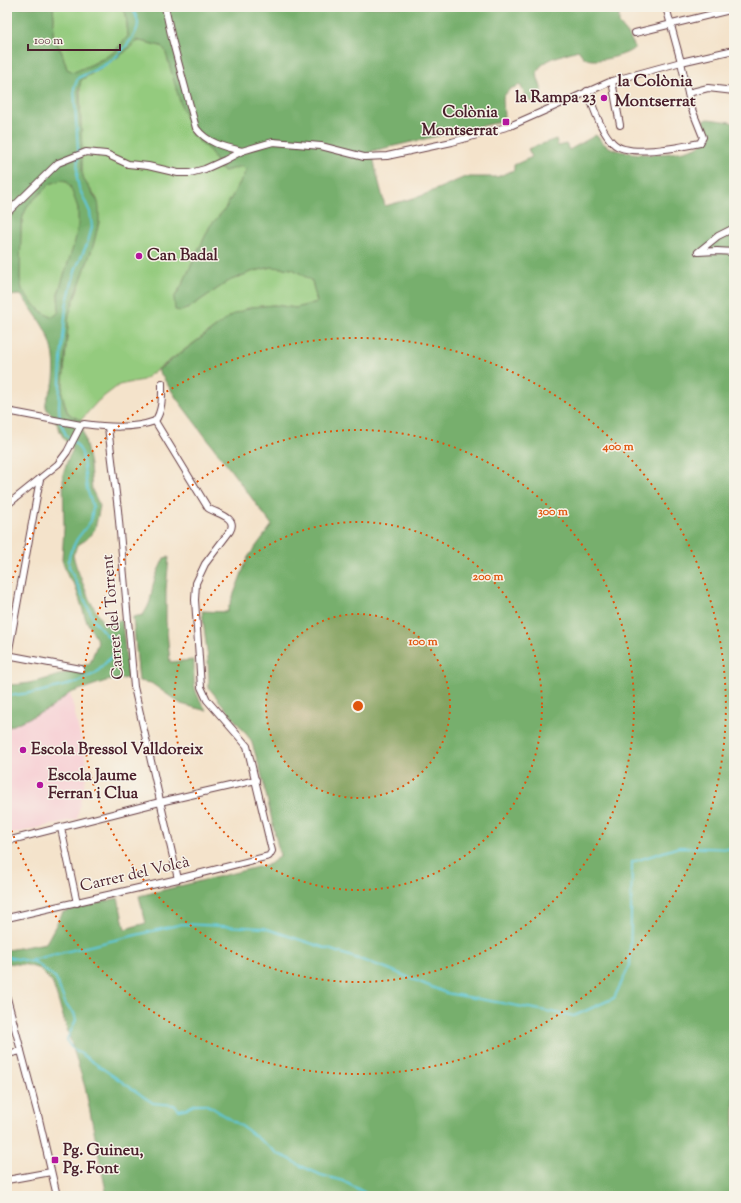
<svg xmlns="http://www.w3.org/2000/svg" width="741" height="1203" viewBox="0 0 741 1203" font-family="'Sorts Mill Goudy',serif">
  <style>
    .built { fill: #f7cfd4 }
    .green { fill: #94cb7e; stroke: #6f7554 }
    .forest { fill: #77af6d; stroke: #60674c; fill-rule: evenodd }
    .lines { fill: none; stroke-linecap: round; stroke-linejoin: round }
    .stream { stroke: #5fc8db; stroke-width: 2 }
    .minor-casing { stroke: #643c43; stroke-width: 8 }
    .minor { stroke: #fff; stroke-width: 6 }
    .ring { fill: none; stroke: #e0560e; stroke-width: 2; stroke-dasharray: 2 4 }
    .poi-dot { fill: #b5179e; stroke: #f7f3e8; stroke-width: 1.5 }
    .labels { text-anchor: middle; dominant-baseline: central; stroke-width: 3; stroke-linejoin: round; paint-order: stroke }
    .poi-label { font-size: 16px; font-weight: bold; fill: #4a1f2b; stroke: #f7f3e8; text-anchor: start }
    .street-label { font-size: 16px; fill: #4a1f2b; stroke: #f7f3e8 }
    .neighbourhood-label { font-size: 17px; font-weight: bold; fill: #4a1f2b; stroke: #f7f3e8 }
    .centre { fill: #e0560e; stroke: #f7f3e8; stroke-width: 2 }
    .ring-label { font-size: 12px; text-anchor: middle; font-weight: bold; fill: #e0560e; stroke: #f7f3e8; stroke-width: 3; stroke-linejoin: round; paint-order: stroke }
  </style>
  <rect width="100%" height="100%" fill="#f7f3e8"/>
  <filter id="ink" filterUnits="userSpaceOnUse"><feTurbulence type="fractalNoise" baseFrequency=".025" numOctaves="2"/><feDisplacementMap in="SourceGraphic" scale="8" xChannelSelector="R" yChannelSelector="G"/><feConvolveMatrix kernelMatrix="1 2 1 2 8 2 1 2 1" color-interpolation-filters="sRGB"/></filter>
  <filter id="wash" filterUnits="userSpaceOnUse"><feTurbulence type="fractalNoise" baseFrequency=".012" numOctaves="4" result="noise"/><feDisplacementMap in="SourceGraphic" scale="16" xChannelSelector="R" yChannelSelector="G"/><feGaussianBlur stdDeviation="0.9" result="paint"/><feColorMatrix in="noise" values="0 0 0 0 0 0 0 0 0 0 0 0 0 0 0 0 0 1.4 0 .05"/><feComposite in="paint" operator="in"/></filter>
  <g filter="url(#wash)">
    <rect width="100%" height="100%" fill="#f4e3cb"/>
    <polygon class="built" points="70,693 88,769 83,789 77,819 7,835 7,728 51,707"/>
    <g class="green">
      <polygon points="53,7 121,7 126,14 128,36 115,51 111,54 83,69 74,72 69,71 67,69 62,53 53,35 54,18"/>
      <path d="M136,40L161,46L165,50L192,135L211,152L219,168L225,171L242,166L246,170L244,175L225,209L210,226L182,285L174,298L187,309L229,281L251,272L271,267L293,269L312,281L317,302L296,308L274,305L251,307L232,315L143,380L119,385L98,401L81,420L72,416L67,411L62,394L69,314L93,246L99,222L97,199L84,180L82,172L80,83L81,80C92,73 132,51 136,40Z"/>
      <path d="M61,180L67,181C74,190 79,207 79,219C79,241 68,262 62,282C61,286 59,290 58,294C57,304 65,313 51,317L41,311L33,304L22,290L20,278L21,227L23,216L28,205L50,184Z"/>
    </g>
    <g class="forest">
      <path d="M7,7H53L54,18L53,35L62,53L67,69L74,72L95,63L113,53L128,36L126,14L121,7H619V23L628,34L635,47C630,55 596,63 587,59C582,57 581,53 578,50C566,54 550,57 541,66C529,78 552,90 535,102H531L526,96L520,85L510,89L503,97L504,117L500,122L372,151L376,171L385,206L421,196L465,177H497L514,170V165L532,157L528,149L556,139L558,146L566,144L569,150L596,135C599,138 602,143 607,146C627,157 672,156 694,148C698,147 701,143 705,141L706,133L703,121L708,119L731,122L734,124V1196H107L85,1087L53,984L40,969L27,965L7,963V950L46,943L63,912L118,898L125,929L146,923L139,896L270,864L280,856L261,772L251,740L209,688L208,659L202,611L227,612L248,557L272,525L177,399L158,370L232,315L251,307L274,305L296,308L317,302L312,281L293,269L271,267L251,272L229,281L187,309L181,311L175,310L174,298L182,285L210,226L225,209L244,175L246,170L242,166L225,171L219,168L211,152L192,135L180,102L165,50L161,46L136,40C131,51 92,73 81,80L79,89L82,148V172L84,180L98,202L99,208V222L93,246L69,314L62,394L67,412L72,416L81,420L90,465L92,490L100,506L95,529L87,539L78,545L73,555L76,566L89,599L104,625L122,620L128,678L106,681L70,693L51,708L7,728V685C35,685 64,674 90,663L98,642L86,620L75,585L68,577L62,560L64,528L63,474L68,459L73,449C60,436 62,434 55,420C52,413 44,411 46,402C47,396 51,391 53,385C55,376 55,366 54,357C51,333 35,314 21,295L7,296ZM61,180L67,181L70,186L78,208V225L75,241L58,294L59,311L56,315L51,317L41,311L33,304L22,290L20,278L21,227L23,216L28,205L50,184Z"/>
      <path d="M169,557L166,589V621L170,662L194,660C194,686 192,689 207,711L181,704L151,683L139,681L133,617L143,615C152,601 150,599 153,585C155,576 160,567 164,558Z"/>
    </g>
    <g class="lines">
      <g class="stream">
        <path d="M7,696L38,692L75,683L96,673L113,655L114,650L111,640L95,622L69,567V557L70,553L77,539L91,521L93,507L87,489L82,453L77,445L66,435L60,421L59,407L61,359L66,306L76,268L88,242L92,227L90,212L79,188L77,178L78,151L74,88L78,78C84,75 89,73 95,70C112,62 122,53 132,38C141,26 139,19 131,7"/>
        <polyline points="7,957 35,962 56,979 66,1005 74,1013 76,1020 67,1039 68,1043 71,1047 153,1103 174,1105 179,1110 188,1108 196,1104 204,1104 211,1107 246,1129 278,1154 288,1158 299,1165 321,1175 343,1181 371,1196"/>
        <polyline points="27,961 182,924 264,928 386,968 446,993 574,1016 614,998 630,965 632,862 679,847 734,849"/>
      </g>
    </g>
  </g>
  <g filter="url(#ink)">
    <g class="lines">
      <defs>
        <g id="minor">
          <path d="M165,7L172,39L196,128C207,143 224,147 242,151"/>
          <polyline points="635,33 734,9"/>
          <polyline points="612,81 620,125"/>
          <path d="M587,91C594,108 600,130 613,143C627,158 681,147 700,143L703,137L691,107L681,62L666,7"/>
          <polyline points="688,93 708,88 734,91"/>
          <polyline points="7,213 58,163 86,152 106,154 128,164 148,166 178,173 190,173 205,169 225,160 242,151 273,142 321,146 364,157 387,156 452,142 510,126 612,81 681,62 734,50"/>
          <polyline points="734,228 718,236 698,252 717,251 734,252"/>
          <path d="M7,411L81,425L84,424C107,427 133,429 155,421"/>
          <path d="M155,421C163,410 162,395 162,383"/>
          <polyline points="108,427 118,510 134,687 178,879"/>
          <polyline points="7,505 58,464 67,452 81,425"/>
          <polyline points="7,655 81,669"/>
          <polyline points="8,655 40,479"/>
          <polyline points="61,828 77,903"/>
          <polyline points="7,841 160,802 256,780"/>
          <path d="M7,918L178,879L269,856L272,851L247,746L207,700L201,687L195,600L196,583L205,564L230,531C238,517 217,514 208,508L155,421"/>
          <polyline points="7,998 38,1115 57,1196"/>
          <polyline points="7,1054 21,1051"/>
          <polyline points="7,1180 51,1172"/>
        </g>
      </defs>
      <use href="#minor" class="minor-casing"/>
      <use href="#minor" class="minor"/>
    </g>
  </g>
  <circle cx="358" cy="706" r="92" fill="#e0560e" fill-opacity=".12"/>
  <g class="ring">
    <circle cx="358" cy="706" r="92"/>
    <circle cx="358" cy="706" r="184"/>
    <circle cx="358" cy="706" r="276"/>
    <path d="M7 595A368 368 0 1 1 7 817"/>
  </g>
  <g class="poi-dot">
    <circle cx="604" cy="98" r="4"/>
    <rect x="502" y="118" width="8" height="8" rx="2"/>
    <circle cx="139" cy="256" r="4"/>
    <circle cx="23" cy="750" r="4"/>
    <circle cx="40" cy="785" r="4"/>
    <rect x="51" y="1156" width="8" height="8" rx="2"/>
  </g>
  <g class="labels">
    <g class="poi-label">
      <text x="596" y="98" text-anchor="end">la Rampa 23</text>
      <text x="498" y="113" text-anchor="end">Colònia<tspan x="498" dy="18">Montserrat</tspan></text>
      <text x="147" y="256">Can Badal</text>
      <text x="31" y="750">Escola Bressol Valldoreix</text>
      <text x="48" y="776">Escola Jaume<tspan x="48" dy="18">Ferran i Clua</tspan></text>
      <text x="63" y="1151">Pg. Guineu,<tspan x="63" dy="18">Pg. Font</tspan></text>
    </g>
    <g class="street-label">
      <text transform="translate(114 617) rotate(-95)">Carrer del Torrent</text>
      <text transform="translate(135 875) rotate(-13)">Carrer del Volcà</text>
    </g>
    <g class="neighbourhood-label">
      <text x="655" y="82">la Colònia<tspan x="655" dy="20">Montserrat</tspan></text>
    </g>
  </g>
  <circle cx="358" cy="706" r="6" class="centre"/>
  <g class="ring-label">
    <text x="618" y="450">400 m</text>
    <text x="553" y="515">300 m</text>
    <text x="488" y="580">200 m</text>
    <text x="423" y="645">100 m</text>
  </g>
  <rect width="741" height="1203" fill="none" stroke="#f7f3e8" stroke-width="24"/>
  <path d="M28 44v6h92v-6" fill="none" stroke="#4a1f2b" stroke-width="2"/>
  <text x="34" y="44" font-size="12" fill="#4a1f2b" stroke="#f7f3e8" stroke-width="3" paint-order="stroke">100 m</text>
</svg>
